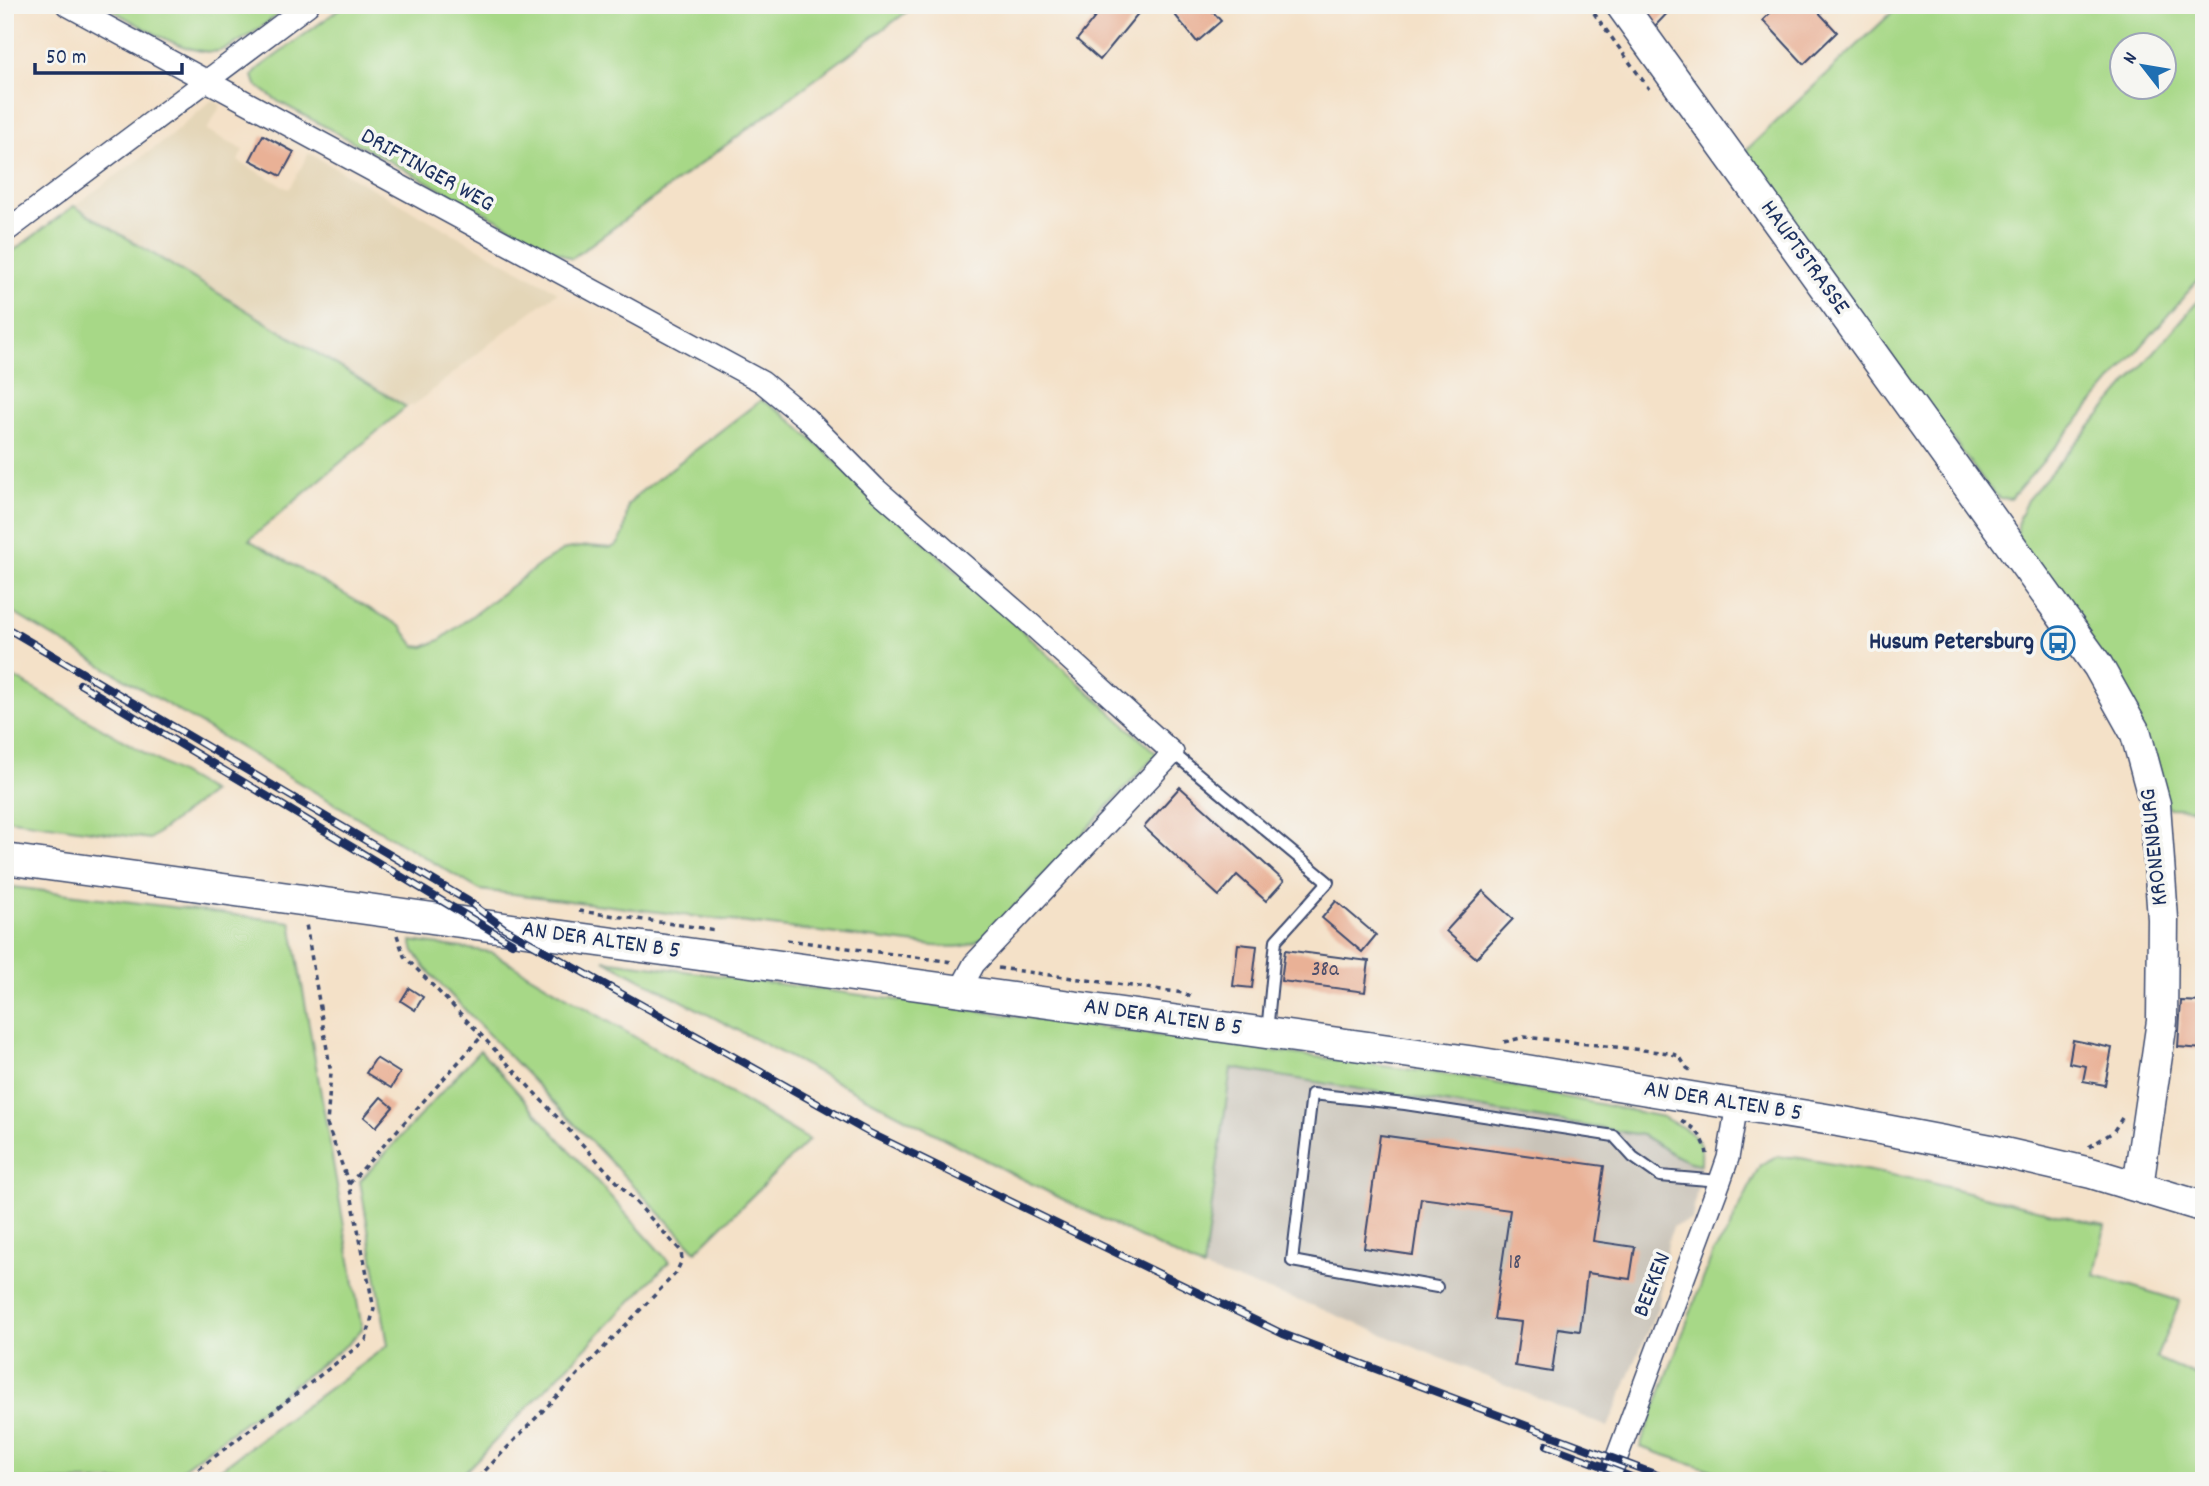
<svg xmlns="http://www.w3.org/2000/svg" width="2209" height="1486" viewBox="0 0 2209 1486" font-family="Dekko,sans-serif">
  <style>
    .built { fill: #e4d6b8 }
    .industrial { fill: #c9c3b8 }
    .green { fill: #a7d887; stroke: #618472; stroke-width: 2; fill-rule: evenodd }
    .building { fill: #e9b196 }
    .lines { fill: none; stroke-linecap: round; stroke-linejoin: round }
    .service-casing { stroke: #3c4a6e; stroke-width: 14 }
    .minor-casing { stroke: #3c4a6e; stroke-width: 24 }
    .secondary-casing { stroke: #3c4a6e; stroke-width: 33 }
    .path { stroke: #3c4a6e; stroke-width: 3.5; stroke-dasharray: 5 5; stroke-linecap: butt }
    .service { stroke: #fff; stroke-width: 10 }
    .minor { stroke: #fff; stroke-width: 21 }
    .secondary { stroke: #fff; stroke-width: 30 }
    .rail-casing { stroke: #1b2f5e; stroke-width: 8 }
    .rail { stroke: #f6f6f2; stroke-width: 5; stroke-dasharray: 16; stroke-linecap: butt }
    .labels { text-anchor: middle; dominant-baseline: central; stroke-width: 7; stroke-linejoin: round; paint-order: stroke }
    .number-label { font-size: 21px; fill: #4e506c }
    .street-label { font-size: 24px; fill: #1b2f5e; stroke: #f6f6f2 }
    .poi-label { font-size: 24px; font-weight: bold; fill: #1b2f5e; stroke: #f6f6f2; text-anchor: end }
  </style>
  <rect width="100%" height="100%" fill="#f6f6f2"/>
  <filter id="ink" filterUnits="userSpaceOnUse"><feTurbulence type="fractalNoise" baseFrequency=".0143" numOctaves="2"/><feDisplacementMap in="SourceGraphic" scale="14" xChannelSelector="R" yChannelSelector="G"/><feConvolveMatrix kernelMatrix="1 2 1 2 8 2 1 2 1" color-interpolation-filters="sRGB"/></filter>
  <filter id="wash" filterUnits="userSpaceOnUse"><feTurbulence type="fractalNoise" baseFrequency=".00686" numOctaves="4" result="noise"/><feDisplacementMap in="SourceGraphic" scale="28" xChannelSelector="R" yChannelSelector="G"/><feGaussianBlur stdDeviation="1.57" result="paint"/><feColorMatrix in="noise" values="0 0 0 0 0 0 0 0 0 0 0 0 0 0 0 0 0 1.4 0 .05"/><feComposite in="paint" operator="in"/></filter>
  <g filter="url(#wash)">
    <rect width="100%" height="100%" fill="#f4e1c8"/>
    <polygon class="built" points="212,100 221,105 207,130 243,150 238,161 289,189 309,153 558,292 503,333 414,405 406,407 74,206 168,138"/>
    <polygon class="industrial" points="1231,1068 1642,1135 1690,1163 1701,1164 1692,1220 1674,1226 1669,1237 1658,1307 1608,1427 1314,1306 1203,1269"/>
    <g class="green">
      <path d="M104,5H290C269,21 247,40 222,50C193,61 130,20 104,5Z"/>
      <polygon points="345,5 916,5 571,259 279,102 256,85 253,76 259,68"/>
      <path d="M1900,5H2204V273L2011,499L1999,498L1988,487L1742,154ZM2122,46H2164V88H2122Z"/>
      <path d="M74,206L406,407L249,540L395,623L401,627L415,646L424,647L440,640L542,563L566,549L588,546L611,548L618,544L624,533L628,505L638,494L761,400L784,414L1157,754L993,930C972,948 961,948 934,946L480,890L5,608V257Z"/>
      <polygon points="2204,294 2204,809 2169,808 2017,535 2019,518 2027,500"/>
      <polygon points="5,672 212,792 150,839 5,819"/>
      <polygon points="5,886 291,922 362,1329 349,1343 166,1481 5,1481"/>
      <polygon points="411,941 491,952 809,1140 696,1251 426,969 414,951"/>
      <path d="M604,960L1471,1078L1663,1117C1676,1125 1696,1131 1700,1146C1702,1151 1701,1158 1701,1164C1679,1163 1662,1145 1642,1135L1231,1068L1203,1269L1012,1174Z"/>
      <polygon points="480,1050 669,1262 456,1481 204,1481 388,1345 360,1181"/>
      <polygon points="1775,1157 1795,1157 1919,1180 2105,1226 2095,1275 2180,1301 2156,1358 2204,1379 2204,1467 2197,1481 1745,1481 1640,1447 1713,1253 1728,1232 1760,1165"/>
    </g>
    <g id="blocks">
      <g class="building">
        <polygon points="1105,5 1145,5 1100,60 1077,40"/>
        <polygon points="1167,5 1207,5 1221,21 1197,42"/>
        <polygon points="1634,5 1675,5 1655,26"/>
        <polygon points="1778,5 1812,5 1837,32 1804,64 1763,20"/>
        <polygon points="263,135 294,152 281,176 250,160"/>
        <polygon points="1180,787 1284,881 1266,901 1237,875 1219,896 1144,827"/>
        <polygon points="1483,891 1513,919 1476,958 1446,931"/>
        <polygon points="1336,901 1376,935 1362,952 1322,918"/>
        <polygon points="1238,944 1257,946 1252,988 1233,986"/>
        <polygon points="1285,950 1369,961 1365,992 1281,981"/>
        <polygon points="409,988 423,997 415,1010 401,1001"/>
        <polygon points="2181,1001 2204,1002 2204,1049 2178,1047"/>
        <polygon points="2073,1040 2112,1048 2105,1085 2083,1081 2086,1066 2069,1063"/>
        <polygon points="376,1058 400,1073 391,1088 366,1073"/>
        <polygon points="381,1097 393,1107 376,1127 364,1117"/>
        <polygon points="1380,1135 1604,1166 1593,1241 1635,1247 1630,1279 1587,1273 1580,1331 1558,1328 1552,1372 1515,1366 1521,1322 1494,1319 1510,1210 1421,1198 1413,1255 1364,1248"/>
      </g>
    </g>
  </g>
  <g filter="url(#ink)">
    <use href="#blocks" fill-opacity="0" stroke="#3c4a6e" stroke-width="2"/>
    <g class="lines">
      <defs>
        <g id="service">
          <polyline points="1173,753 1328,882 1276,940 1267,1032"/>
          <polyline points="1437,1287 1292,1261 1312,1094 1405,1104 1614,1136 1633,1157 1660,1176 1720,1181"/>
        </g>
        <g id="minor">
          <polyline points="67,5 762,382 806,418 875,488 1023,617 1173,753 974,964 960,990"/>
          <polyline points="5,232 308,5"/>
          <polyline points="1608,1481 1720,1181 1728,1158 1737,1104"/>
        </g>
        <g id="secondary">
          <polyline points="1621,5 2098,666 2136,734 2155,804 2163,919 2162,1021 2138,1186"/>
          <polyline points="5,859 1476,1062 1838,1121 1996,1151 2091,1173 2204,1207"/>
        </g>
      </defs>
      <use href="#service" class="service-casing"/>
      <use href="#minor" class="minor-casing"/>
      <use href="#secondary" class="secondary-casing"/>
      <g class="path">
        <polyline points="1588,5 1649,89"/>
        <polyline points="579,911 717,930"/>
        <polyline points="397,935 404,956 482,1036 681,1251 682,1260 676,1273 475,1481"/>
        <polyline points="787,940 953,962"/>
        <polyline points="998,968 1184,993 1191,997"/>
        <polyline points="1504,1042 1525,1037 1669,1053 1679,1056 1687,1068 1693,1072"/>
        <path d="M1681,1121C1696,1128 1704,1137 1707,1154"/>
        <polyline points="2089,1147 2113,1132 2122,1118"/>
        <polyline points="349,1184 482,1036"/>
        <polyline points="183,1481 366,1340 374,1309 349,1184 327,1124 331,1073 306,924"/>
      </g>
      <use href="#service" class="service"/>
      <use href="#minor" class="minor"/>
      <use href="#secondary" class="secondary"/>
      <defs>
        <g id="rail">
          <polyline points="5,627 468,901 504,928 868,1132 1283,1334 1673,1481"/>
          <polyline points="80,684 512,943"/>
          <polyline points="1547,1445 1642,1481"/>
        </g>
      </defs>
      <use href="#rail" class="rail-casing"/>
      <use href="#rail" class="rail"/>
    </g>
  </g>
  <defs>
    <symbol id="bus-ring" viewBox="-11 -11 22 22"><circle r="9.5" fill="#f6f6f2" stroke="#1f6fb2" stroke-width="1.5"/><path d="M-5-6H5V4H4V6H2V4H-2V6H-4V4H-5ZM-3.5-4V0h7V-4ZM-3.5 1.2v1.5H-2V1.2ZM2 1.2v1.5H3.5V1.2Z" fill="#1f6fb2"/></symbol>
  </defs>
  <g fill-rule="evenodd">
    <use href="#bus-ring" x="2039" y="624" width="38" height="38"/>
  </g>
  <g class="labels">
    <g class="number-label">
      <text x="1325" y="971">38a</text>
      <text x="1515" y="1264">18</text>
    </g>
    <g class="street-label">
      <text transform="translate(427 171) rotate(29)">DRIFTINGER WEG</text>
      <text transform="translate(1804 258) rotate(54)">HAUPTSTRASSE</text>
      <text transform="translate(2155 847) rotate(-96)">KRONENBURG</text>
      <text transform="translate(601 941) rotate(8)">AN DER ALTEN B 5</text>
      <text transform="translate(1163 1018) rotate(8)">AN DER ALTEN B 5</text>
      <text transform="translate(1723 1102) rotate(9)">AN DER ALTEN B 5</text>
      <text transform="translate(1653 1285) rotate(-69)">BEEKEN</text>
    </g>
    <g class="poi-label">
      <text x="2034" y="643">Husum Petersburg</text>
    </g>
  </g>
  <rect width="2209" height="1486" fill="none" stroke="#f6f6f2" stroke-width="28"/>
  <g transform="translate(2143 66) rotate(301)"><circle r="33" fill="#f6f6f2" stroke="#9ea6b7" stroke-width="2"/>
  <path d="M0-5L12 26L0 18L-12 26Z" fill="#1f6fb2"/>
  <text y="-10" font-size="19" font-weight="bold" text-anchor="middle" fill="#1b2f5e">N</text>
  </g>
  <path d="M35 63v10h147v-10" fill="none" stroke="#1b2f5e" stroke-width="3.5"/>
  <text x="46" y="63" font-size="21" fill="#1b2f5e" stroke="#f6f6f2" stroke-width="5" paint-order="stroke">50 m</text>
</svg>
